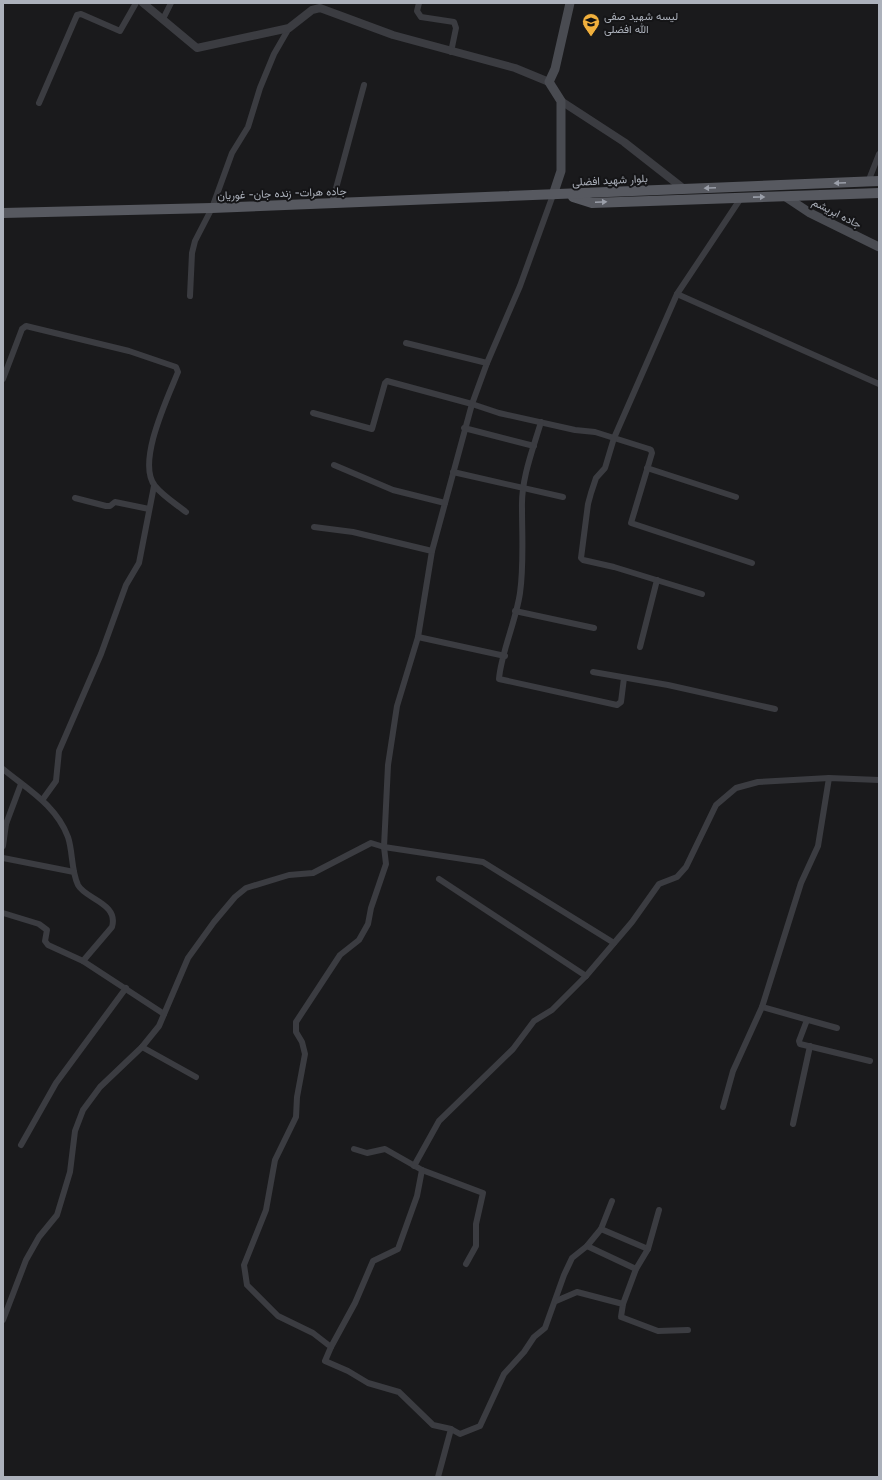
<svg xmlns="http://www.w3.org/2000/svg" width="882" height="1480" viewBox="0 0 882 1480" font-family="Inter,Vazirmatn,sans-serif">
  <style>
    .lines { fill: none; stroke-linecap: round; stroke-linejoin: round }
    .minor { stroke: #3b3c41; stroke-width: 6 }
    .tertiary { stroke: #3b3c41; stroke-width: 8 }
    .secondary { stroke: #494b51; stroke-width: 9 }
    .primary { stroke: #575960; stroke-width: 10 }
    .oneway { fill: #9b9fa9 }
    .labels { text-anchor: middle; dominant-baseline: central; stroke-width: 4; stroke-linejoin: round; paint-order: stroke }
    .poi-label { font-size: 11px; fill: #acb1bb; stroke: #151517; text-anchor: start }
    .street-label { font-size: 11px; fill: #acb1bb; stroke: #151517 }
  </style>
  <rect width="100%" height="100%" fill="#1a1a1c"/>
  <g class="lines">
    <g class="minor">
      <polyline points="419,3 417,11 421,17 454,22 456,28 451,52"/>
      <polyline points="163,19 171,3"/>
      <polyline points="39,103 77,15 81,14 120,31 136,3"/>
      <polyline points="868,182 879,154"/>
      <polyline points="553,195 520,286 487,363 472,404 432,551 418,637 397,706 388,765 384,847 386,864 371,908 368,924 359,940 340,955 296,1022 296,1032 302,1042 305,1054 297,1097 296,1117 275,1160 266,1210 244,1265 247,1285 278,1316 313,1333 331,1347 325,1361 348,1371 368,1383 399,1392 433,1425 451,1429 460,1434 480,1426 504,1374 524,1352 534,1337 545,1328 564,1275 572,1258 587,1246 601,1229 612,1201"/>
      <polyline points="332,203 364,85"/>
      <polyline points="677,294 879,384"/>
      <polyline points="190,296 192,253 195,241 212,208 232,153 248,127 260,88 274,54 289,28"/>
      <polyline points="406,343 487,363"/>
      <path d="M3,379L22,329L26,326L129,351L176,367L178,372C168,397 136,463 155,486C163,496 176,504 186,512"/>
      <polyline points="313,413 372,429 385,383 387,381 472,404 499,413 575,430 595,432 649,449 651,450 652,453 631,523 752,563"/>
      <path d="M541,422C533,449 521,479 522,508C522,536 524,565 520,593C516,621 501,653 499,679L617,705L621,702L624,678"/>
      <polyline points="464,428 534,446"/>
      <polyline points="334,465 393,490 445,503"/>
      <polyline points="647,468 736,497"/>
      <polyline points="453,472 563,497"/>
      <polyline points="75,498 106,506 110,506 115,502 149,509"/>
      <polyline points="314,527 353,532 432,551"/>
      <polyline points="702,594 614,567 583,560 581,558 588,504 591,493 596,478 605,468 614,438 677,294 741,198"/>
      <polyline points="515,611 594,628"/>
      <polyline points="418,637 505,656"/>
      <polyline points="640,647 657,580"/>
      <polyline points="593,672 668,685 775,709"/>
      <path d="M3,769C27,789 56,805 68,837C73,852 71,870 78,885C85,899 119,903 112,927L83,961"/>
      <polyline points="43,799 56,781 59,751 101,654 126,585 139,563 154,486"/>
      <polyline points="3,823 6,824 3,846"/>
      <polyline points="6,824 21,784"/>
      <polyline points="3,858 74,872"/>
      <polyline points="439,879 586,976"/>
      <polyline points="3,913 39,924 47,930 45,941 48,945 83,961 164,1014"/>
      <polyline points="762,1007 837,1028"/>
      <polyline points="807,1020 799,1041 800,1044 870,1061"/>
      <polyline points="142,1047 196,1077"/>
      <polyline points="723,1107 733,1071 762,1007 801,883 818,846 829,778"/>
      <polyline points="793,1124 810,1046"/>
      <polyline points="21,1145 56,1083 126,988"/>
      <polyline points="354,1149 367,1153 385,1149 422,1170 483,1193 476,1224 476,1246 466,1264"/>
      <polyline points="414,1166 439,1121 513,1049 534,1021 552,1010 586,976 632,922 659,884 677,877 686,867 716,805 736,788 758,782 829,778 879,780"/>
      <polyline points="601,1229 648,1249"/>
      <polyline points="587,1246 636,1269"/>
      <polyline points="556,1301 577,1292 623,1304 621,1317 658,1331 688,1330"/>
      <polyline points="623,1304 636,1269 648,1249 659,1210"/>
      <polyline points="3,1320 26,1260 39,1237 57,1215 70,1172 75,1131 83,1110 100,1087 142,1047 159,1026 188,958 214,922 235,897 246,888 289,875 313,873 371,843 384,847 483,862 614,943"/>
      <polyline points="331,1347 355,1303 373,1261 398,1249 417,1196 422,1170"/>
      <polyline points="438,1477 451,1429"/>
    </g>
    <g class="tertiary">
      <polyline points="143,3 197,48 289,28 312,10 320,8 393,35 515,68 549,82"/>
      <polyline points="561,101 624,142 684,189"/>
    </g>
    <g class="secondary">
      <polyline points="553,195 561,171 561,101 549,82 555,69 570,3"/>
      <polyline points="786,197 810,213 879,247"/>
    </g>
    <g class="primary">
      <polyline points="573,197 592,203 879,193"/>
      <polyline points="3,213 212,208 879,181"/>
    </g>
  </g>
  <defs><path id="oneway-solid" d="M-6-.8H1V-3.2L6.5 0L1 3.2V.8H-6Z"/></defs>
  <g class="oneway">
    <use href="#oneway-solid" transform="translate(840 183) rotate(178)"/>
    <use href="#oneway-solid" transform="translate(710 188) rotate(178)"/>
    <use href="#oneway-solid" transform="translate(759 197) rotate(-1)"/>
    <use href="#oneway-solid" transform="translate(601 202) rotate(-2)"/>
  </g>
  <defs>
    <symbol id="school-pin" viewBox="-11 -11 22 30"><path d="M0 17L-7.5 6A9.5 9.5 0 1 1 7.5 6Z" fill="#f1b03d" stroke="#151517"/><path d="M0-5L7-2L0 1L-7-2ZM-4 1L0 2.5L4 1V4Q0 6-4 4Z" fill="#111"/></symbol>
  </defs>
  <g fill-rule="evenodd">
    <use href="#school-pin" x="581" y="12" width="20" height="27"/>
  </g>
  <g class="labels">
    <g class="poi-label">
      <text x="604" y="16">لیسه شهید صفی<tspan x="604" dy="13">الله افضلی</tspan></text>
    </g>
    <g class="street-label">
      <text transform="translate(610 180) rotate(-3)">بلوار شهید افضلی</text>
      <text transform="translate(282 193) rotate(-2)">جاده هرات- زنده جان- غوریان</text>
      <text transform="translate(837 213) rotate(27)">جاده ابریشم</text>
    </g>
  </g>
  <rect width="882" height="1480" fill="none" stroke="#acb1bb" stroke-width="8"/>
</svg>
